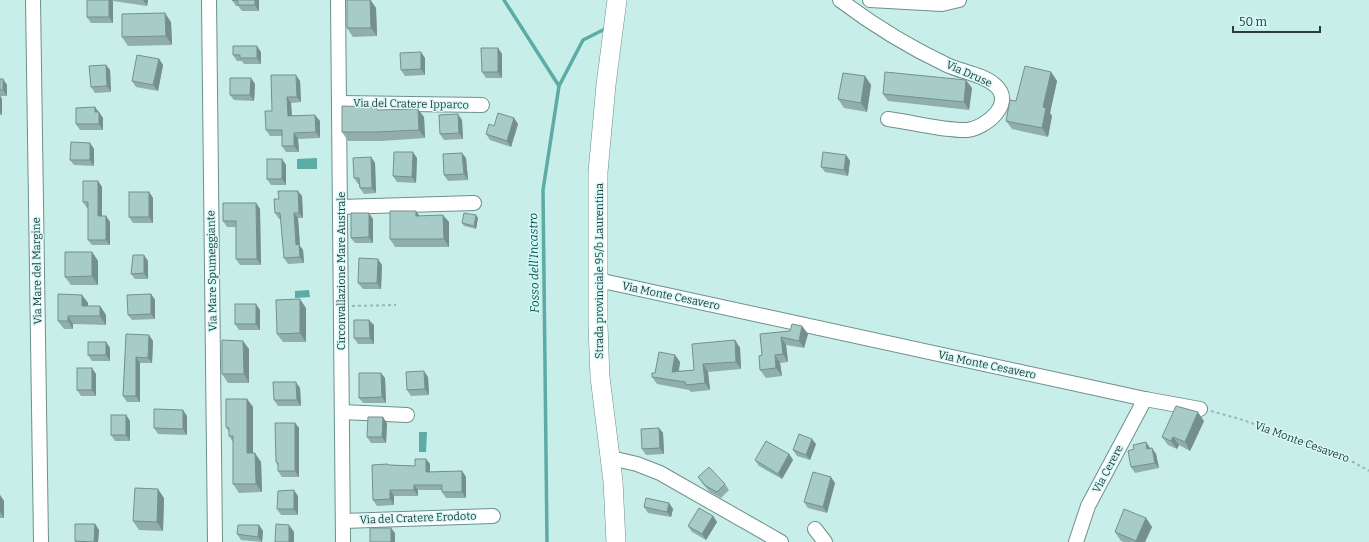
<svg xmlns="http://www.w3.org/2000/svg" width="1369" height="542" viewBox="0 0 1369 542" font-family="Bitter,serif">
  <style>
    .water { fill: #5caba6 }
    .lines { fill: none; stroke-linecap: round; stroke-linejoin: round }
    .stream { stroke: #5caba6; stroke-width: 3.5 }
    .minor-casing { stroke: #6d908d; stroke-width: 16 }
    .secondary-casing { stroke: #6d908d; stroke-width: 20 }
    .path { stroke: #99b8b4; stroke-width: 2; stroke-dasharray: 3 3; stroke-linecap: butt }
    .minor { stroke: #fff; stroke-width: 14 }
    .secondary { stroke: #fff; stroke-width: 19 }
    .wall { fill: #90afac }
    .shaded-wall { fill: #758f8c }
    .building { fill: #a7ccc8; stroke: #758f8c }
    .labels { text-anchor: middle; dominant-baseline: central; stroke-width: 3; stroke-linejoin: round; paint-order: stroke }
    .street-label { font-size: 11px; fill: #2c3b39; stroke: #d5fbf8 }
    .water-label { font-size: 12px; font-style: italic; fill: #08514e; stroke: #d5fbf8 }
  </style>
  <rect width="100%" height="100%" fill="#c8eeea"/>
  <g class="water">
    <polygon points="317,158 317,169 297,169 297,159"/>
    <polygon points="309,290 310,297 295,298 295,291"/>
    <polygon points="419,432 427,432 426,452 419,452"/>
  </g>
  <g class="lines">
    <g class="stream">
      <polyline points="504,0 559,86 543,190 547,542"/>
      <polyline points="559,86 583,40 607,28"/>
    </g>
    <defs>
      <g id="minor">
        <polyline points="33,0 41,542"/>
        <polyline points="209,0 215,542"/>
        <polyline points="338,0 343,542"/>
        <path d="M840,0C873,25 909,47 947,65C962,72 982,74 995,85C1016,103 986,128 967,130C943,131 912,122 888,119"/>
        <polyline points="870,0 942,4 959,0"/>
        <polyline points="340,103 482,105"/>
        <polyline points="340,207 474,203"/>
        <polyline points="598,280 1145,399 1200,409"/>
        <polyline points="342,412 407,415"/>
        <polyline points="611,458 637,464 660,473 781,542"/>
        <polyline points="343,521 493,516"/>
        <polyline points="815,529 825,542"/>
        <polyline points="1076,542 1088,506 1145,399"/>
      </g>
      <polyline id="secondary" points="616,542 613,481 600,377 598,326 598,172 606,85 617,0"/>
    </defs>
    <use href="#minor" class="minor-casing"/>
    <use href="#secondary" class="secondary-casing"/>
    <g class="path">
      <polyline points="352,306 396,305"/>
      <polyline points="1211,411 1243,420 1341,455 1369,471"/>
    </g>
    <use href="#minor" class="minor"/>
    <use href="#secondary" class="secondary"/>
  </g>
  <g class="wall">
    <polygon points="87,0 148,0 147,6 113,1 113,23 91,23 87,17"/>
    <polygon points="232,0 259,0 259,11 242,11 238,6 236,6"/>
    <polygon points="347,0 371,0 376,8 377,36 353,37 347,28"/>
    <polygon points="171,22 172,45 128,46 122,37"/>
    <polygon points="498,48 502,54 502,78 486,78 482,72"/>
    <polygon points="261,52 261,64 244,64 242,61 237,61 233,55"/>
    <polygon points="425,58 425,75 405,76 401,70"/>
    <polygon points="159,59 163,65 158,91 136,87 132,81"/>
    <polygon points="106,65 110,70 111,92 95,93 91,87"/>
    <polygon points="1051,72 1057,81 1050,113 1052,116 1048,137 1012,129 1006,121 1016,101"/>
    <polygon points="865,76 871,85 867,112 844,108 838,99"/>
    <polygon points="251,78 255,84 254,101 234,100 230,95"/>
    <polygon points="0,79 3,79 7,85 7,96 0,96 2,99 2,115 0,115"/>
    <polygon points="300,81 301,102 291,103 292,115 320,121 320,138 298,139 299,152 286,152 282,146 282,136 270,136 266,130 272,111"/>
    <polygon points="972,88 969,110 888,101 883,94"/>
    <polygon points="98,112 99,112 103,118 103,130 80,130 76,124"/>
    <polygon points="424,117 425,138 382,141 348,141 342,132"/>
    <polygon points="514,118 518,124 511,147 490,140 486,134 494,126"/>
    <polygon points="462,120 463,139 444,140 440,134"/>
    <polygon points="90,143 94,149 94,166 74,165 70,160"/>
    <polygon points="846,155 850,161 848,176 825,172 821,167"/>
    <polygon points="371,157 375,163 376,193 364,194 360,188 359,184 358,184 354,178"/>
    <polygon points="417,158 416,183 397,182 393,176"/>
    <polygon points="466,158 468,180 448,181 444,175"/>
    <polygon points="282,159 286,165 286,185 271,185 267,179"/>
    <polygon points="98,181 102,187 102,216 106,216 110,222 110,245 92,245 88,240 88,208 87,208 83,202"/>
    <polygon points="149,192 153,198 153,223 133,223 129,217"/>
    <polygon points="302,196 303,218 298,218 300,246 303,250 304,263 288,264 284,258 281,219 279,219 275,213"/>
    <polygon points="256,203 260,209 261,265 240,265 236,259 236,227 227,227 223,221"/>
    <polygon points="416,211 419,216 449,222 449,247 395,247 390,239"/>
    <polygon points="478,218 476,229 464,226 462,223"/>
    <polygon points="373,219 373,243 355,243 351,238"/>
    <polygon points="92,252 98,261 98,285 71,285 65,277"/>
    <polygon points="148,261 148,279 135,279 131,274"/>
    <polygon points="382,265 381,289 363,289 358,283"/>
    <polygon points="151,294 155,300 155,319 132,320 128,315"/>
    <polygon points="82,295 88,303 88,306 100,306 106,315 106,325 73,324 73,329 64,329 58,321"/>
    <polygon points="306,308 306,342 283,342 277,334"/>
    <polygon points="260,310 260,330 239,330 235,324"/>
    <polygon points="374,325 374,344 358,344 354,338"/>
    <polygon points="802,326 808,334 804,348 786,345 788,362 780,363 782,376 766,378 760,370 762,355 760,334 790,331"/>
    <polygon points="126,334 153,341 152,363 140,363 140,402 127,402 123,396"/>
    <polygon points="735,340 740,348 741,369 708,372 710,390 691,392 689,390 657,384 652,377 675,355 680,362 679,371 694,370"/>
    <polygon points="106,342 110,348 110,361 92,361 88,355"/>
    <polygon points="249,349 249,383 228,383 222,374"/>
    <polygon points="96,374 96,396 81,396 77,390"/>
    <polygon points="428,377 429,395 411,396 407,390"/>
    <polygon points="385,378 386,403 363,403 359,398"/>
    <polygon points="300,388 301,406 278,406 274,400"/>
    <polygon points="247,399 253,407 253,453 261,462 262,492 239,493 233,484 233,442 229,436 229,432 226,427"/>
    <polygon points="126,415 130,421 130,441 115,441 111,435"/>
    <polygon points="187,416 187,435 158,434 154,428"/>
    <polygon points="1204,421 1190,451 1179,445 1177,449 1168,445 1162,437"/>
    <polygon points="295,423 299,428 299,477 282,477 278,471 278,466 276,462"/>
    <polygon points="387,423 386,443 371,443 367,437"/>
    <polygon points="659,428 663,433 664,454 646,455 642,449"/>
    <polygon points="1146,442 1150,449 1156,454 1159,468 1135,473 1131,467"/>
    <polygon points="816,444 810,460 797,456 793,450"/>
    <polygon points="789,454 793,460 782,479 759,466 755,460"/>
    <polygon points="426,459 430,464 430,472 462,471 466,477 466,498 446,498 442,492 442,490 418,490 418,496 394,496 394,505 377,506 373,500 388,464 390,465 415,466"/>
    <polygon points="698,477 725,484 729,490 721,498 710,492 702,483"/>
    <polygon points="835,483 827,513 808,508 804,502"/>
    <polygon points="0,495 4,501 4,518 0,518"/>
    <polygon points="298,496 298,515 281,515 277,509"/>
    <polygon points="164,498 163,531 139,530 133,521"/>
    <polygon points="669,503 673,509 671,517 648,513 644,507"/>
    <polygon points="713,516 717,522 706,540 692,532 688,526"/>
    <polygon points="1146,518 1152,527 1145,542 1124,542 1121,541 1115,532"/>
    <polygon points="95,524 99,530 98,542 75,542 75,541"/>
    <polygon points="259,525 263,531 262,542 241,540 237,534"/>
  </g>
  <g class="shaded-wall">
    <polygon points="109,0 112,0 113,1 113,23 109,17"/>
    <polygon points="143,0 148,0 147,6"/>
    <polygon points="255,0 259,0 259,11 255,5"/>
    <polygon points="370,0 376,8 377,36 371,28"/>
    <polygon points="165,13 171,22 172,45 166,36"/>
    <polygon points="257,46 261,52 261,64 257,58"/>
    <polygon points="498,48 502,54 502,78 498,72"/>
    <polygon points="421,52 425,58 425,75 421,69"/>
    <polygon points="159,59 163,65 158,91 153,85"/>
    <polygon points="106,65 110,70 111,92 107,86"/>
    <polygon points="1051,72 1057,81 1050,113 1052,116 1048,137 1042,128 1043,107"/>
    <polygon points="296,75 300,81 301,102 297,97"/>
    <polygon points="865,76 871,85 867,112 861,103"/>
    <polygon points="251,78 255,84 254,101 250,95"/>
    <polygon points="3,79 7,85 7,96 3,90"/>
    <polygon points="966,80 972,88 969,110 964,102"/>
    <polygon points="0,95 2,99 2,115 0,112"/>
    <polygon points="287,97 291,103 292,121 288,116"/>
    <polygon points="95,107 103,118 103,130 99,124 95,112"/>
    <polygon points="418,109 424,117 425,138 419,130"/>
    <polygon points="458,114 462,120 463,139 459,133"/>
    <polygon points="315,115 320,121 320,138 316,132"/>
    <polygon points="514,118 518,124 511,147 507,141"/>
    <polygon points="294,133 298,139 299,152 294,146"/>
    <polygon points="90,143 94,149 94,166 90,160"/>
    <polygon points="413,152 417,158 416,183 412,177"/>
    <polygon points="462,153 466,158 468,180 464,174"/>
    <polygon points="846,155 850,161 848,176 844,170"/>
    <polygon points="371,157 375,163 376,193 372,188"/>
    <polygon points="282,159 286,165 286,185 282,179"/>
    <polygon points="98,181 102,187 102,222 98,216"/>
    <polygon points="298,191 302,196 303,218 299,213"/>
    <polygon points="149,192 153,198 153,223 149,217"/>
    <polygon points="256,203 260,209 261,265 257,259"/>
    <polygon points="416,211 421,218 416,216"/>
    <polygon points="294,213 298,218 300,246 303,250 304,263 300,257 296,245"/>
    <polygon points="369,213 373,219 373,243 369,237"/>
    <polygon points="443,215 449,222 449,247 444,239"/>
    <polygon points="476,215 478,218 476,229 474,226"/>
    <polygon points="106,216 110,222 110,245 106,240"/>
    <polygon points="92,252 98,261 98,285 92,276"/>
    <polygon points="144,255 148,261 148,279 144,273"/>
    <polygon points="378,259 382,265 381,289 377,283"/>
    <polygon points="151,294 155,300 155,319 151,314"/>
    <polygon points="82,295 88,303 88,314 82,306"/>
    <polygon points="300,299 306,308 306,342 300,333"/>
    <polygon points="256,304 260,310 260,330 256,324"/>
    <polygon points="100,306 106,315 106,325 100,316"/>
    <polygon points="68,316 73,324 73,329 68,321"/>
    <polygon points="369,320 374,325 374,344 370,338"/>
    <polygon points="802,326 808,334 804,348 799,341"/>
    <polygon points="149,335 153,341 152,363 148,358"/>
    <polygon points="781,337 786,345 788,362 783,354"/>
    <polygon points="735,340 740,348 741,369 736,362"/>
    <polygon points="243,341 249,349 249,383 244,374"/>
    <polygon points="106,342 110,348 110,361 106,355"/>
    <polygon points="675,355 680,362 677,379 672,372"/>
    <polygon points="775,355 780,363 782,376 776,368"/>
    <polygon points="136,357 140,363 140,402 136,396"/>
    <polygon points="703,364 708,372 710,390 705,383"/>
    <polygon points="92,368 96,374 96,396 92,390"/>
    <polygon points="424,371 428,377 429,395 425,389"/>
    <polygon points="381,373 385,378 386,403 382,397"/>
    <polygon points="296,382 300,388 301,406 297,400"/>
    <polygon points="247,399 253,407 253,462 247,453"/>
    <polygon points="183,410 187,416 187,435 183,429"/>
    <polygon points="1198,412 1204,421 1190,451 1185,442"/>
    <polygon points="126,415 130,421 130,441 126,435"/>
    <polygon points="383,417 387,423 386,443 382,437"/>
    <polygon points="295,423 299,428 299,477 295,471"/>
    <polygon points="659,428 663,433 664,454 660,448"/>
    <polygon points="1173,437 1179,445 1177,449 1171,441"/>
    <polygon points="812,439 816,444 810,460 806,455"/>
    <polygon points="1146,442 1150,448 1151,455 1147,449"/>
    <polygon points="1152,448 1156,454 1159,468 1155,463"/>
    <polygon points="255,453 261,462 262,492 256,484"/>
    <polygon points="789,454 793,460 782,479 778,474"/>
    <polygon points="426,459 430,464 430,477 426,472"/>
    <polygon points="462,471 466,477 466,498 462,492"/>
    <polygon points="831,477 835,483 827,513 823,507"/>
    <polygon points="414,485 418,490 418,496 414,490"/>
    <polygon points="158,489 164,498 163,531 157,522"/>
    <polygon points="294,490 298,496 298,515 294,509"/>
    <polygon points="390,490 394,496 394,505 390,499"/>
    <polygon points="0,495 4,501 4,518 0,512"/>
    <polygon points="669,503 673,509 671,517 667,512"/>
    <polygon points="713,516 717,522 706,540 702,534"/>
    <polygon points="1146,518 1152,527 1145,542 1137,542 1136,541"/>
    <polygon points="95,524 99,530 98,542 94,542"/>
    <polygon points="259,525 263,531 262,542 258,537"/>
    <polygon points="289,525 294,532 294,542 289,542"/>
    <polygon points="391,528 395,533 395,542 391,542"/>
  </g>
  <g class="building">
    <rect x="87" y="0" width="22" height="17"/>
    <polygon points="232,0 255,0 255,5 238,5 238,1"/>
    <polygon points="347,0 370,0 371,28 347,28"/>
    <polygon points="165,13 166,36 122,37 122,14"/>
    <polygon points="233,46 257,46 257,58 240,58 240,55 233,55"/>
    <polygon points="481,48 498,48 498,72 482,72"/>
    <polygon points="421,52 421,69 401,70 400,53"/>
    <polygon points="137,55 159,59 153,85 132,81"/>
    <polygon points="106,65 107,86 91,87 89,66"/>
    <polygon points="1025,66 1051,72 1043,107 1046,108 1042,128 1006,121 1010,100 1016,101"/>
    <polygon points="885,72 966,80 964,102 883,94"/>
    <polygon points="843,73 865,76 861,103 838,99"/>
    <polygon points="271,75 296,75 297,97 287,97 288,116 315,115 316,132 294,133 294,146 282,146 282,130 266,130 265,111 272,111"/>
    <polygon points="230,78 251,78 250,95 230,95"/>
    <rect x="0" y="79" width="3" height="11"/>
    <polygon points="342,106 377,107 377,110 418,109 419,130 376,132 342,132"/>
    <polygon points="95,107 95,112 99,112 99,124 76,124 76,108"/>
    <polygon points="498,113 514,118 507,141 486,134 489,124 494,126"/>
    <polygon points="458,114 459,133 440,134 439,115"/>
    <polygon points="71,142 90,143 90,160 70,160"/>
    <polygon points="394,152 413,152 412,177 393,176"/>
    <polygon points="823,152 846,155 844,170 821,167"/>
    <polygon points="462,153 464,174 444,175 443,154"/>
    <polygon points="371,157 372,188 360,188 359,178 354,178 353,158"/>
    <rect x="267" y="159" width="15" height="20"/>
    <polygon points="83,181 98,181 98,216 106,216 106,240 88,240 88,202 83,202"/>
    <polygon points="278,191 298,191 299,213 294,213 296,245 299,244 300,257 284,258 280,213 275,213 274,199 279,199"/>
    <rect x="129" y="192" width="20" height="25"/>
    <polygon points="223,203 256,203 257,259 236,259 236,221 223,221"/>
    <polygon points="390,211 416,211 416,216 443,215 444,239 390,239"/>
    <polygon points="351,213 369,213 369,237 351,238"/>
    <polygon points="464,213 476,215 474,226 462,223"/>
    <polygon points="65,252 92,252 92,276 65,277"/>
    <polygon points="133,255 144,255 144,273 131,274"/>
    <polygon points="359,258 378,259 377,283 358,283"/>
    <polygon points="58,294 82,295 82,306 100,306 100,316 68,316 68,321 58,321"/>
    <polygon points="151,294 151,314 128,315 127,295"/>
    <polygon points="300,299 300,333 277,334 276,300"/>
    <rect x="235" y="304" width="21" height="20"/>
    <polygon points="354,320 369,320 370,338 354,338"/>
    <polygon points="792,324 802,326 799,341 781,337 783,354 775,355 776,368 760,370 759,356 762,355 760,334 790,331"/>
    <polygon points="126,334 149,335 148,358 136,357 136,396 123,396"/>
    <polygon points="222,340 243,341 244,374 222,374"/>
    <polygon points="735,340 736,362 703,364 705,383 686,385 685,382 652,377 652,373 655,373 659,352 675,355 672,372 694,370 692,344"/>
    <rect x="88" y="342" width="18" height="13"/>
    <rect x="77" y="368" width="15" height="22"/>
    <polygon points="424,371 425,389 407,390 406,372"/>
    <polygon points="359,373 381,373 382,397 359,398"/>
    <polygon points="273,382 296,382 297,400 274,400"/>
    <polygon points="226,399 247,399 247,453 255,453 256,484 233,484 233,436 229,436 229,428 226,427"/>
    <polygon points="1176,406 1198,412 1185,442 1173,437 1171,441 1162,437"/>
    <polygon points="154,409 183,410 183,429 154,428"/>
    <rect x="111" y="415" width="15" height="20"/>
    <polygon points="368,417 383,417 382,437 367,437"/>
    <polygon points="275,423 295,423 295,471 278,471 278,463 276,462"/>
    <polygon points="659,428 660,448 642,449 641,429"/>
    <polygon points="799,434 812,439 806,455 793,450"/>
    <polygon points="766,441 789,454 778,474 755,460"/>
    <polygon points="1146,442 1147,449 1152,448 1155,463 1131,467 1128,451 1134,449 1133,445"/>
    <polygon points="415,459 426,459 426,472 462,471 462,492 442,492 442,485 414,485 414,490 390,490 390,499 373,500 372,465 388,464 389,465 415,466"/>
    <polygon points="709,467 725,484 717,492 706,486 698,477"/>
    <polygon points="813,472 831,477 823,507 804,502"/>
    <polygon points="135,488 158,489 157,522 133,521"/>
    <polygon points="294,490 294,509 277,509 278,491"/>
    <polygon points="646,498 669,503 667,512 644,507"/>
    <polygon points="699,508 713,516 702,534 688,526"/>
    <polygon points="1124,509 1146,518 1136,541 1115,532"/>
    <polygon points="75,524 95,524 94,542 75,541"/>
    <polygon points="276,524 289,525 289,542 275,542"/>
    <polygon points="238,525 259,525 258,537 237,534"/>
    <rect x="370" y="528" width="21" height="14"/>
  </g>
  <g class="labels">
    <g class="street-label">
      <text transform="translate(969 74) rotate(24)">Via Druse</text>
      <text transform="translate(411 104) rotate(1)">Via del Cratere Ipparco</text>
      <text transform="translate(37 271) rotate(-91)">Via Mare del Margine</text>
      <text transform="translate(212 271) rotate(-91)">Via Mare Spumeggiante</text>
      <text transform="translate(341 271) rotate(-90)">Circonvallazione Mare Australe</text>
      <text transform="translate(599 271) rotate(-90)">Strada provinciale 95/b Laurentina</text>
      <text transform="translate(671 296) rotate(12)">Via Monte Cesavero</text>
      <text transform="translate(987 365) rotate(12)">Via Monte Cesavero</text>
      <text transform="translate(1302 442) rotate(20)">Via Monte Cesavero</text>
      <text transform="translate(1108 469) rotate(-62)">Via Cerere</text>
      <text transform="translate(418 518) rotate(-2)">Via del Cratere Erodoto</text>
    </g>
    <g class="water-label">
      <text transform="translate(534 263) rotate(-91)">Fosso dell'Incastro</text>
    </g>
  </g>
  <path d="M1233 26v6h87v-6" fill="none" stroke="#2c3b39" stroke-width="2"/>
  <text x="1239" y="26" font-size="12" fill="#2c3b39" stroke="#d5fbf8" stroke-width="3" paint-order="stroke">50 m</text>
</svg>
